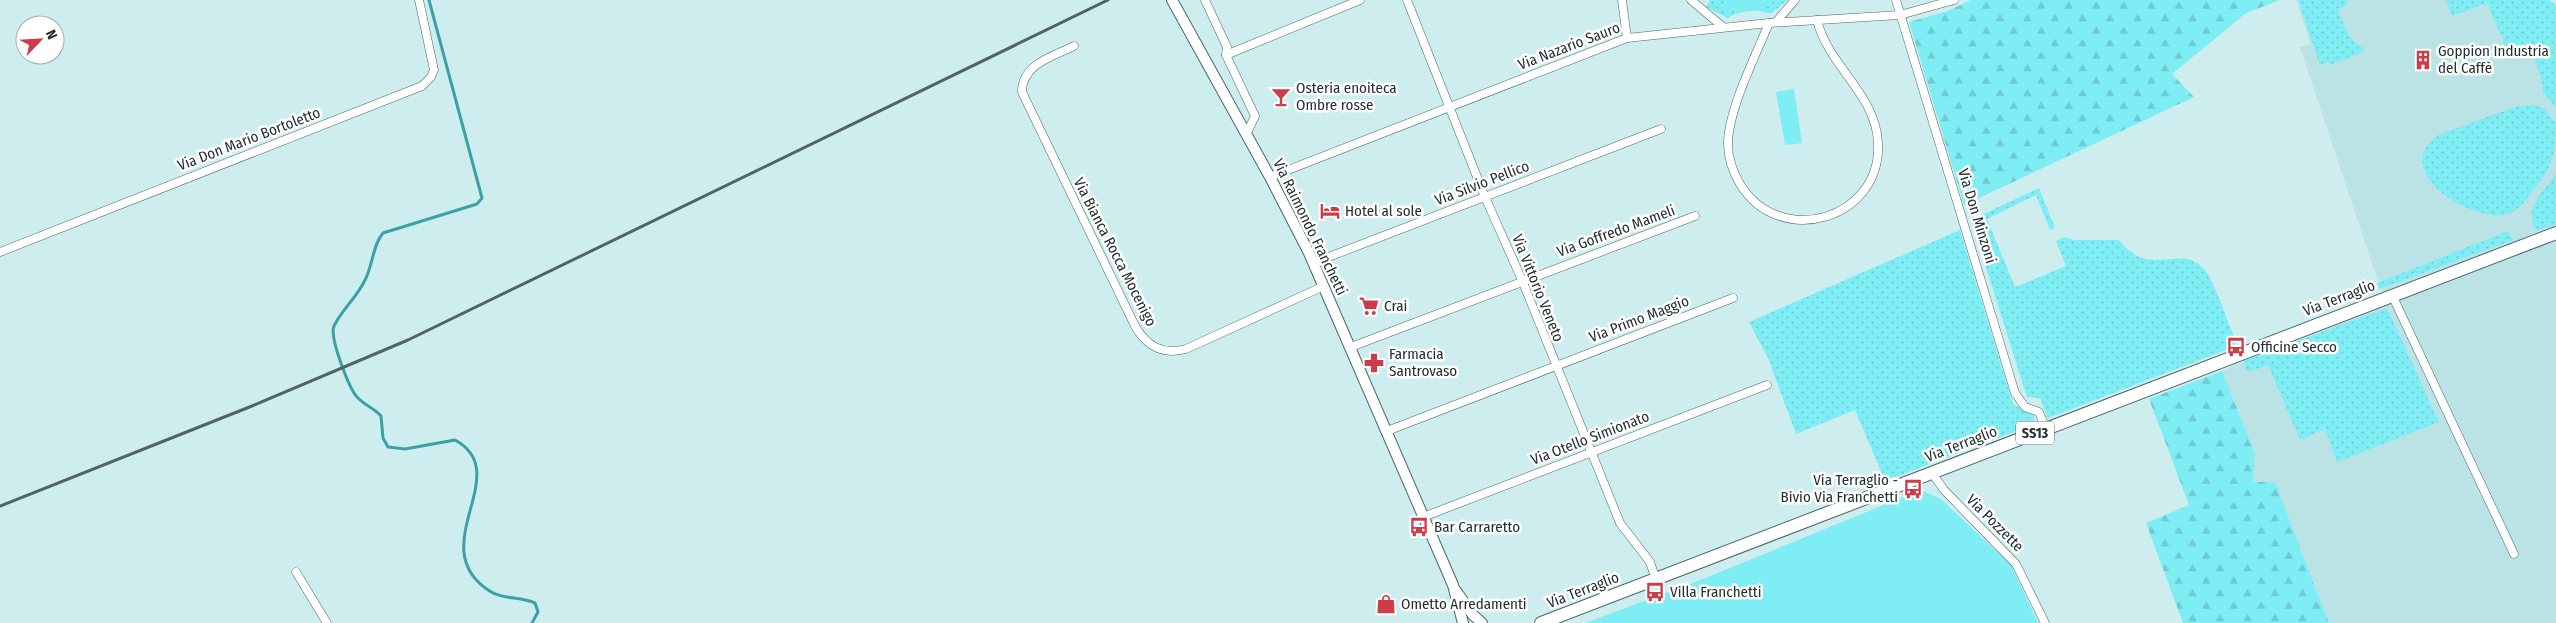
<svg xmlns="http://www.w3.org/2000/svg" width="2556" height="623" viewBox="0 0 2556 623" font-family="'Fira Sans Condensed',sans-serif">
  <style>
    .built { fill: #bbe3e5 }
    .grass { fill: url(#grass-dots) }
    .forest { fill: url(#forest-firs) }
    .green { fill: #7fedf4 }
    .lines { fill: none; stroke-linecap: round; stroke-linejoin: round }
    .stream { stroke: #3da0a6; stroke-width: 3 }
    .minor-casing { stroke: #4a6667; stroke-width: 9 }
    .tertiary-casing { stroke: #4a6667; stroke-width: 12 }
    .primary-casing { stroke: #4a6667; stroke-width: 14 }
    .minor { stroke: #fff; stroke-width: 8 }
    .tertiary { stroke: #fff; stroke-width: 10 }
    .primary { stroke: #fff; stroke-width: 12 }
    .rail { stroke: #526363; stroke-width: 3 }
    .labels { text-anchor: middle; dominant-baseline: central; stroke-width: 5; stroke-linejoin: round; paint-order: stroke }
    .shield { fill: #fff; stroke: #656d6d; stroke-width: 1 }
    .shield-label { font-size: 14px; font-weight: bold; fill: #232f2f }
    .street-label { font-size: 15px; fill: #232f2f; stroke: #fff }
    .poi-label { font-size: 15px; fill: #232f2f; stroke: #fff; text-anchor: start }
  </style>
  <defs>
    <pattern id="grass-dots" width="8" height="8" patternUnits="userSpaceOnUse" patternTransform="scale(1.25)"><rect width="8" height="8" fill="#7fedf4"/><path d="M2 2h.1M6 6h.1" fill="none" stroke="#6dccd2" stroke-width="1.8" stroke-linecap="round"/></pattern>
    <pattern id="forest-firs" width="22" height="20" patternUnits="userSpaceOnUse" patternTransform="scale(1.25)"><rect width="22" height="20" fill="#7fedf4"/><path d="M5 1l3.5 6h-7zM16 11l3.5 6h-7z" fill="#6dccd2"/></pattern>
  </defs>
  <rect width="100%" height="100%" fill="#ceedef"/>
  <polygon class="built" points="2296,0 2548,0 2556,12 2556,623 2329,623 2275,483 2253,482 2255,453 2222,371 2386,305 2300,47 2311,44"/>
  <g class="grass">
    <path d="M1710,0H1724L1725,11L1772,5L1771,0H1788L1770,14C1760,8 1737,11 1728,18L1706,7Z"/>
    <path d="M2298,0H2346L2348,5L2338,9C2344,27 2348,39 2365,49L2361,53L2329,65L2328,62L2320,65Z"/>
    <polygon points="2446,0 2549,0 2556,5 2556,108 2543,92 2541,77 2528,43 2507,50 2487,3 2452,16"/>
    <path d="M2533,105L2543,108L2556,122C2556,152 2553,168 2533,191C2526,199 2519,211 2508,214C2468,223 2389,169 2438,135L2518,106Z"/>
    <path d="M2556,174V224L2536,231C2524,206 2542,194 2556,174Z"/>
    <path d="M2039,188L2055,228L2050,230L2036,195L1987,219L2015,287L2066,266L2056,241L2064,237L2074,240H2119C2151,281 2180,242 2204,269C2213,278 2229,325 2235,339L2234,347L2048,418L2040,398L2027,397L1971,220Z"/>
    <polygon points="1960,230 2013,404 2034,415 2034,424 1885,481 1855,410 1796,434 1768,358 1749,322"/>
    <polygon points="2508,231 2513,240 2379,289 2377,283"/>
    <polygon points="2387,308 2439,422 2337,462 2325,429 2300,440 2268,365 2248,372 2243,361"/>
  </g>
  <g class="forest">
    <polygon points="1971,0 2280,0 2246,13 2172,74 2194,97 1964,205 1909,22 1948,11"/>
    <polygon points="2222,371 2255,453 2253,482 2275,482 2329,623 2183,623 2146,523 2189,505 2149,399"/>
  </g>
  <g class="green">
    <polygon points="1724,0 1771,0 1772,6 1725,11"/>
    <polygon points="1794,89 1802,143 1785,145 1776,92"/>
    <polygon points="1920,490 1941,499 2011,565 2038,623 1585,623 1698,581"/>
  </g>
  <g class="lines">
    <path class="stream" d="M429,0L482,198L477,204L383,233C372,246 373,267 364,282C356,298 341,311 334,326C329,337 349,388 357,397C364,405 374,408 381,416L383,438L388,447L405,449L455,440C516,473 423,546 488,590C502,600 520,596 535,603L538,612L532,623"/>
    <defs>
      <g id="minor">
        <polyline points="1205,0 1227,47 1226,55"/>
        <polyline points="1407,0 1485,197 1522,280 1620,523 1650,562 1656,580"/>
        <polyline points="1622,0 1627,38"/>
        <polyline points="1691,0 1723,27"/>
        <polyline points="1896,0 2015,393 2025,407 2039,412 2046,429"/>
        <polyline points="1776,22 1795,0"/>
        <path d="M1769,23C1756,55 1728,110 1728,144C1728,158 1733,172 1740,184C1779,249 1882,220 1878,143C1876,94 1828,66 1817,20"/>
        <path d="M1074,46C1052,57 1022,64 1022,92L1135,326C1147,347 1163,355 1186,349L1324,286"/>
        <polyline points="1246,135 1255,116 1226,55 1360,0"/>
        <polyline points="1270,177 1627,38 1769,23 1900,15 1954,0"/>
        <polyline points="0,252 422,86 431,77 434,70 419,0"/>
        <polyline points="1313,263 1661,129"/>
        <polyline points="2392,295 2514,554"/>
        <polyline points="1351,347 1695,216"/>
        <polyline points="1387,431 1733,298"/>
        <polyline points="1932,473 1944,490 2016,564 2045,623"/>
        <polyline points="1423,517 1767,385"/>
        <polyline points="296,572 327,623"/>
      </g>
      <g id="tertiary">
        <polyline points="1172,0 1270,177 1309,253 1453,585 1463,623"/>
        <polyline points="1456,591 1473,615 1482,623"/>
      </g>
      <polyline id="primary" points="1541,623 2556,233"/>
    </defs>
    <use href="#minor" class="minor-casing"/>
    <use href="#tertiary" class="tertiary-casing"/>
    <use href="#primary" class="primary-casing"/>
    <use href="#minor" class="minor"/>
    <use href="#tertiary" class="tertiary"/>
    <use href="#primary" class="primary"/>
    <polyline class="rail" points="0,506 252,406 408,340 1108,0"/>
  </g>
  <defs>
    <symbol id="building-bare" viewBox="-9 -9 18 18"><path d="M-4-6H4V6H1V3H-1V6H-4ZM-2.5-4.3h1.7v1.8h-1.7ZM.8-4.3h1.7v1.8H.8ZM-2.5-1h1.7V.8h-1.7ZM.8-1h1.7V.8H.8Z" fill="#cd3d49" stroke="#fff" stroke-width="2.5" paint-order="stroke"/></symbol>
    <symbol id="bar-bare" viewBox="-9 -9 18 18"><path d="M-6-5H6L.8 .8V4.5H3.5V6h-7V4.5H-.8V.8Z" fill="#cd3d49" stroke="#fff" stroke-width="2.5" paint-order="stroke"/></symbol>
    <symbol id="hotel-bare" viewBox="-9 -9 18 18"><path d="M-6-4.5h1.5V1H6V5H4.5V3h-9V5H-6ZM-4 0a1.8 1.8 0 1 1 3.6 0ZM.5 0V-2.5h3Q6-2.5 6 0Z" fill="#cd3d49" stroke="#fff" stroke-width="2.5" paint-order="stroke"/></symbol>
    <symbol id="supermarket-bare" viewBox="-9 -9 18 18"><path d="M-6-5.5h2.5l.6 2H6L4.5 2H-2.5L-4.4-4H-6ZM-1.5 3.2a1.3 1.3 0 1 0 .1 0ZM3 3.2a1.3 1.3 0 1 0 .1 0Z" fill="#cd3d49" stroke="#fff" stroke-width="2.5" paint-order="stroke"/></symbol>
    <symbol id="bus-bare" viewBox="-9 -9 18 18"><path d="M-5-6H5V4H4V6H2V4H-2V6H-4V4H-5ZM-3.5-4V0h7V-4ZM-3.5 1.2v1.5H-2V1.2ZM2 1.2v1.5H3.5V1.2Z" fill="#cd3d49" stroke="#fff" stroke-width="2.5" paint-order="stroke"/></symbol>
    <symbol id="pharmacy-bare" viewBox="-9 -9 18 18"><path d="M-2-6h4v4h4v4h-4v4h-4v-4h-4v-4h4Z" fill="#cd3d49" stroke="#fff" stroke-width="2.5" paint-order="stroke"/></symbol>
    <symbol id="shop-bare" viewBox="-9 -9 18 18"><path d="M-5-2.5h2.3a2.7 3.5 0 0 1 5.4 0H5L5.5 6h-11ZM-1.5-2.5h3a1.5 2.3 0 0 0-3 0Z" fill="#cd3d49" stroke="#fff" stroke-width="2.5" paint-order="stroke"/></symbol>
  </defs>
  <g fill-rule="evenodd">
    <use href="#building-bare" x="2409" y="46" width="28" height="28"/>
    <use href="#bar-bare" x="1267" y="83" width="28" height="28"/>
    <use href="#hotel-bare" x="1316" y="197" width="28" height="28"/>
    <use href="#supermarket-bare" x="1355" y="292" width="28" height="28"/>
    <use href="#bus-bare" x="2222" y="333" width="28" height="28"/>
    <use href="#pharmacy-bare" x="1360" y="349" width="28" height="28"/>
    <use href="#bus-bare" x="1899" y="475" width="28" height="28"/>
    <use href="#bus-bare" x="1405" y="513" width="28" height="28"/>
    <use href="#bus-bare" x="1641" y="578" width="28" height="28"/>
    <use href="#shop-bare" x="1372" y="590" width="28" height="28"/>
  </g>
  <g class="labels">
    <rect class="shield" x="2016" y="421.5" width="38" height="23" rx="4"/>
    <g class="shield-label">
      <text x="2035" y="433">SS13</text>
    </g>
    <g class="street-label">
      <text transform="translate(1569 46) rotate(-21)">Via Nazario Sauro</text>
      <text transform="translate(249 139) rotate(-21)">Via Don Mario Bortoletto</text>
      <text transform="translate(1482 183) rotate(-21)">Via Silvio Pellico</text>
      <text transform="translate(1977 216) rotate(73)">Via Don Minzoni</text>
      <text transform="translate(1310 227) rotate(64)">Via Raimondo Franchetti</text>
      <text transform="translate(1616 231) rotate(-20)">Via Goffredo Mameli</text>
      <text transform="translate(1115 252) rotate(63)">Via Bianca Rocca Mocenigo</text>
      <text transform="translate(1538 288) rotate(68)">Via Vittorio Veneto</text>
      <text transform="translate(2339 298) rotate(-21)">Via Terraglio</text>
      <text transform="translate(1639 319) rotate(-21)">Via Primo Maggio</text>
      <text transform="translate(1590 438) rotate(-21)">Via Otello Simionato</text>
      <text transform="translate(1961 444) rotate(-21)">Via Terraglio</text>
      <text transform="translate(1995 523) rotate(45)">Via Pozzette</text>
      <text transform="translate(1583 590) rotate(-21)">Via Terraglio</text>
    </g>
    <g class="poi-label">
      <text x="2438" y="51">Goppion Industria<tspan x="2438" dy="17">del Caffè</tspan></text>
      <text x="1296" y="88">Osteria enoiteca<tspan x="1296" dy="17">Ombre rosse</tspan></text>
      <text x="1345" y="211">Hotel al sole</text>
      <text x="1384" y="306">Crai</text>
      <text x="2251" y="347">Officine Secco</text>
      <text x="1389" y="354">Farmacia<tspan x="1389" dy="17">Santrovaso</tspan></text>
      <text x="1898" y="480" text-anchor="end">Via Terraglio -<tspan x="1898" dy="17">Bivio Via Franchetti</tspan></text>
      <text x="1434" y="527">Bar Carraretto</text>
      <text x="1670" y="592">Villa Franchetti</text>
      <text x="1401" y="604">Ometto Arredamenti</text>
    </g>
  </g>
  <g transform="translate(40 40) rotate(65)"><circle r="24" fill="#ffffff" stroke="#a7acac"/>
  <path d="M0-4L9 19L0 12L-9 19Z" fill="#cd3d49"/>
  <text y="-8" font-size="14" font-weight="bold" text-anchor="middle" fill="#232f2f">N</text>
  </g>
</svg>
